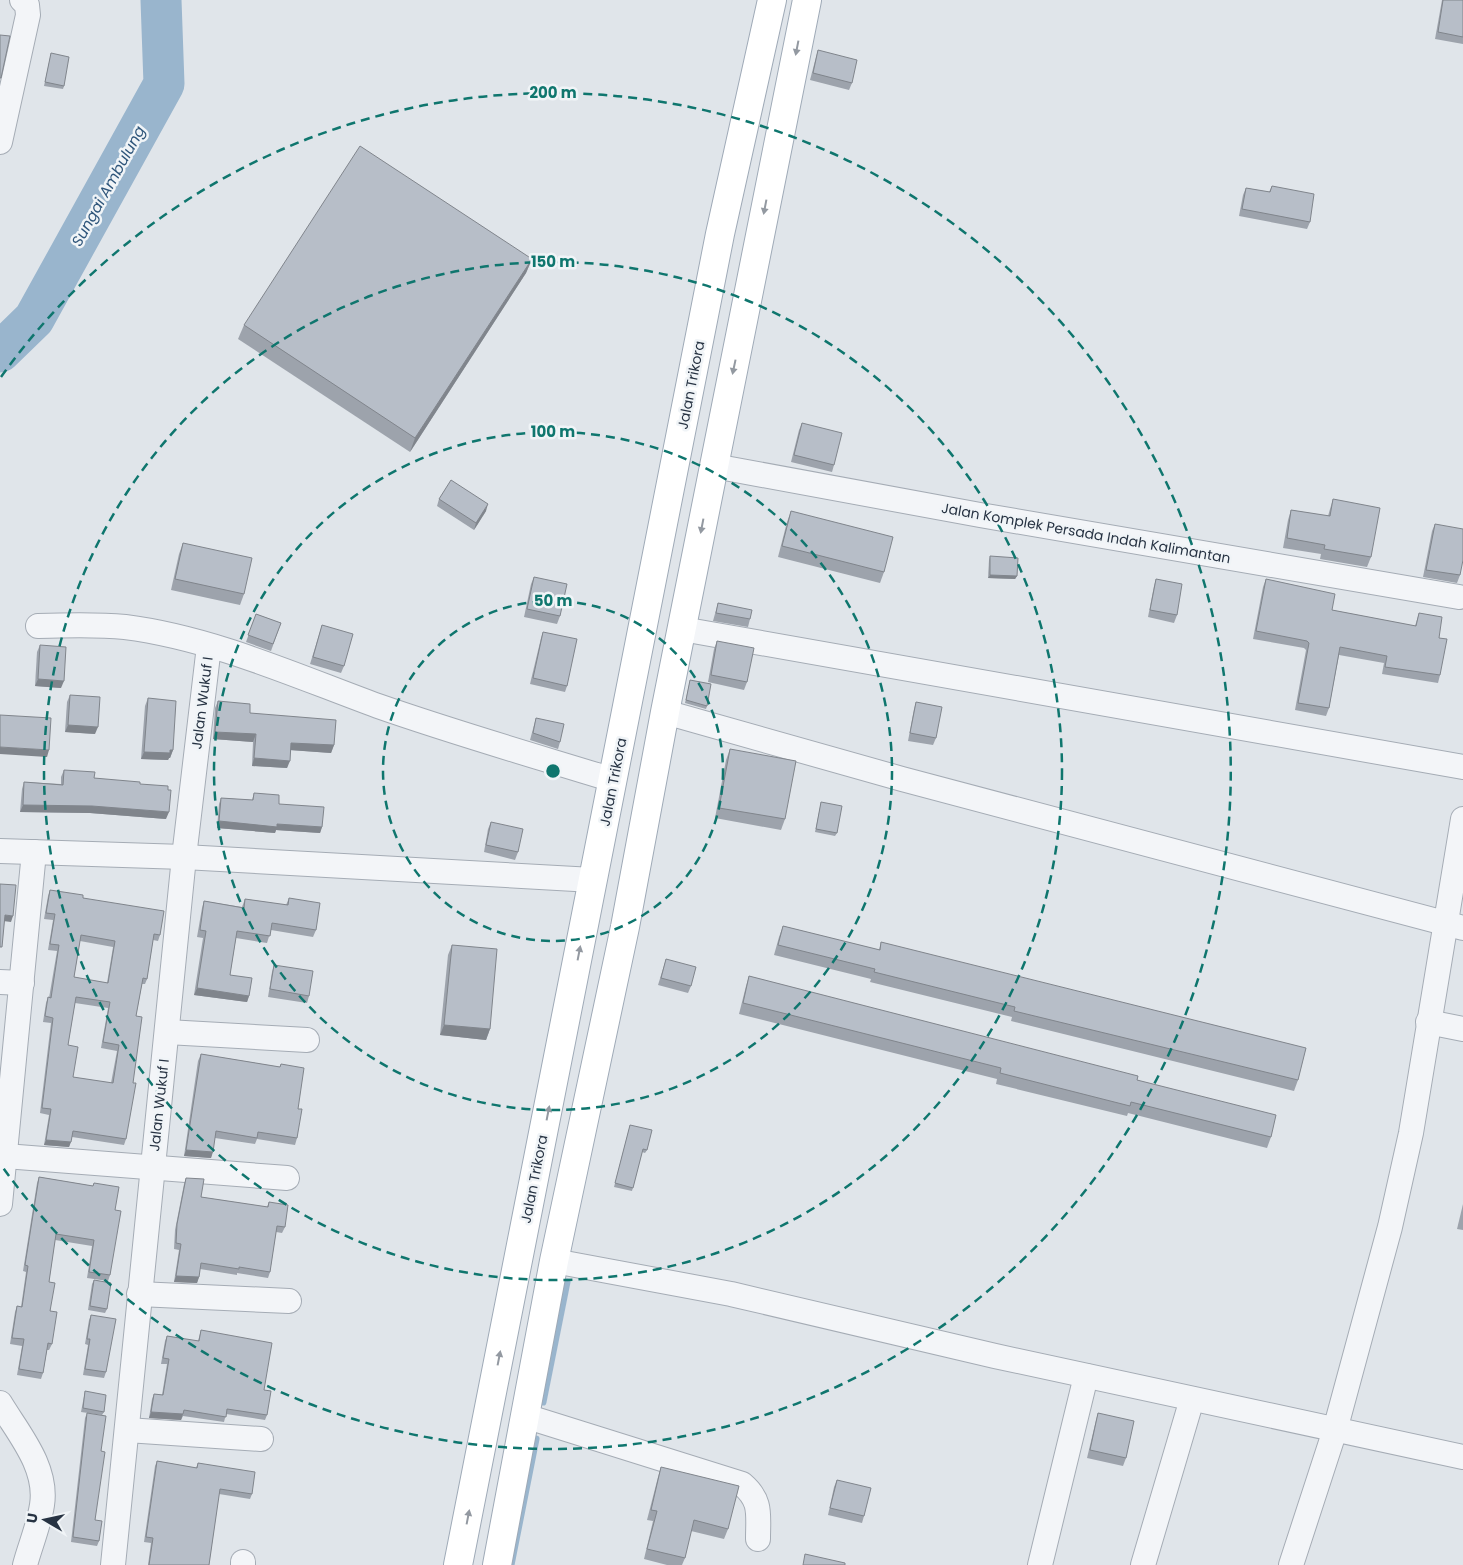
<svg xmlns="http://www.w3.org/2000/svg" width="1463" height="1565" viewBox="0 0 1463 1565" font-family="Poppins,sans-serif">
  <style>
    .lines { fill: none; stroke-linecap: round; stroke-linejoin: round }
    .stream { stroke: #99b5cd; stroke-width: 7 }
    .river { stroke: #99b5cd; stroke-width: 41 }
    .street-casing { stroke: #a5acb5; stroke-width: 26 }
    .primary-casing { stroke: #9faab7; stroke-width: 30 }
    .street { stroke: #f3f5f8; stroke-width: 24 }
    .primary { stroke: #fff; stroke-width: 28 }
    .wall { fill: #9da3ac; fill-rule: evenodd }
    .shaded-wall { fill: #80858c }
    .building { fill: #b7bec8; stroke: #80858c; fill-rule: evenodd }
    .oneway { fill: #9399a1 }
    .ring { fill: none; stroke: #0f766e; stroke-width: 2.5; stroke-dasharray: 9 6 }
    .labels { text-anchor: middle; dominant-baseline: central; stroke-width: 5; stroke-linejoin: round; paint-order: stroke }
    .street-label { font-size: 14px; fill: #273343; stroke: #f0f4f7 }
    .water-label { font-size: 15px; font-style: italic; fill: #2e557a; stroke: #f0f4f7 }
    .centre { fill: #0f766e; stroke: #f0f4f7; stroke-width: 2.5 }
    .ring-label { font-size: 15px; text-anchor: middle; font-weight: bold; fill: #0f766e; stroke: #f0f4f7; stroke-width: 5; stroke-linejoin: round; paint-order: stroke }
  </style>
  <rect width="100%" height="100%" fill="#e0e5ea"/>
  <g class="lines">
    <g class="stream">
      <polyline points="543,1402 567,1282"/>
      <polyline points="511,1565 536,1439"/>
    </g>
    <polyline class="river" points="0,352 34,319 164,84 161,0"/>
    <defs>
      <g id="street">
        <polyline points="0,142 28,15 27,5 22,0"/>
        <polyline points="714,466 980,515 1459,597"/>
        <path d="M38,626C67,625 96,624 125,627C212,638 296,676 378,706C455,733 535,756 613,780"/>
        <polyline points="682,629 1463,767"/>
        <polyline points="665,712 902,779 1463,928"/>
        <polyline points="0,851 184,857 593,880"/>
        <polyline points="0,982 22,983"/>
        <polyline points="1428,1022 1463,1029"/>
        <polyline points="167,1032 307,1040"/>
        <polyline points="5,1156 287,1178"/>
        <polyline points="0,1204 34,852"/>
        <polyline points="554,1261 731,1294 995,1356 1463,1457"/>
        <polyline points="139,1294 289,1301"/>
        <path d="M0,1403C18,1433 48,1467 42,1505C39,1525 30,1546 25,1565"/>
        <path d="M525,1416L742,1484C762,1501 758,1514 758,1539"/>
        <polyline points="127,1430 261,1439"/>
        <polyline points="113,1565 184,857 209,646"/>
        <polyline points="243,1565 243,1562"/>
        <polyline points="1040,1565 1086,1376"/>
        <polyline points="1143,1565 1192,1399"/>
        <polyline points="1291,1565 1335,1430 1390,1227 1411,1133 1463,819"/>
      </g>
      <g id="primary">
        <polyline points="458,1565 720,234 772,0"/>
        <polyline points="497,1565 554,1261 625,927 665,712 807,0"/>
      </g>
    </defs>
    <use href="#street" class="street-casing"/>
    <use href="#primary" class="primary-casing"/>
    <use href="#street" class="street"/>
    <use href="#primary" class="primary"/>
  </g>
  <g class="wall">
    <polygon points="1442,0 1463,0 1463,44 1435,39"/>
    <polygon points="818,50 852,83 849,90 810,80 816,57"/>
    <polygon points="51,53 64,86 63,89 44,86"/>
    <polygon points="1272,186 1310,222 1307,229 1239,216 1243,195 1246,188 1269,192"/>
    <polygon points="532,259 526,273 410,452 238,339 244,325"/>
    <polygon points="802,423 834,465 832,472 791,462 799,430"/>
    <polygon points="439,499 486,511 474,530 437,506"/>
    <polygon points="1333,499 1371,557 1367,567 1320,559 1321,554 1283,548 1288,520 1291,510 1328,516 1330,509"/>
    <polygon points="791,511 884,572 880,583 778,557 787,522"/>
    <polygon points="1435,524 1460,575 1457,583 1423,577 1432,531"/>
    <polygon points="183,543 244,594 240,605 171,590 179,554"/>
    <polygon points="990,556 1017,576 1015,579 988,578 989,560"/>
    <polygon points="534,577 560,616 557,624 524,617 531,584"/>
    <polygon points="1156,579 1177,615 1174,623 1148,617 1154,586"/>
    <polygon points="1266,579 1332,610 1415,626 1419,613 1439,638 1440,675 1438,683 1382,674 1384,663 1339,655 1329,708 1326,716 1295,710 1306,650 1304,648 1253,639 1263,587"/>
    <polygon points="718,603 750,619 748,627 713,621 716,610"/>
    <polygon points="256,614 281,623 271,651 246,642"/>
    <polygon points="322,625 344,666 341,673 310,664"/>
    <polygon points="543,632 567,686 565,692 530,684 541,638"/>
    <polygon points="717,641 747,682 744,690 708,682 714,649"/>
    <polygon points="40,645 61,688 35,686 37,652"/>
    <polygon points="690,680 707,706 706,709 685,703"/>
    <polygon points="70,695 95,734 65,732 67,702"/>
    <polygon points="148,698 173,750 170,758 169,758 168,760 141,759 145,706"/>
    <polygon points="218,701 334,745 331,753 291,750 287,768 252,766 253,742 213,739 215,708"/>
    <polygon points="916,702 936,738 933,745 908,741 914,709"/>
    <polygon points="536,718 560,742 558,749 530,740 534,725"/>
    <polygon points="730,749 785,819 781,830 715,818 726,760"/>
    <polygon points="64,770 94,778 140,784 166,819 90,813 20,812 22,789 24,782 61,784 61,777"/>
    <polygon points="254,793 279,804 322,827 320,833 276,830 275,833 217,828 219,804 221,798 252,800"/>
    <polygon points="821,802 837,833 835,836 815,832"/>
    <polygon points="491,822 518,852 515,860 484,852 488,829"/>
    <path d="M50,890L83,898L160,935L158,941L153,940L147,979L145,984H142L136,1016L126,1139L124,1145L72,1137L69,1147L44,1145L49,1115L40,1113L51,1023L43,1022L46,1003L48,997L49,998L57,951L48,950L53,920L44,919L48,896ZM80,941L113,947L107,983L74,977ZM75,1003L108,1008L101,1048L117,1051L111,1083L73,1077L68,1045Z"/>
    <polygon points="289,898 316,930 313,937 271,930 267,943 236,938 230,975 249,996 247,1002 194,995 203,938 197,937 202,908 204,901 242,907 245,899 286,905"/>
    <polygon points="783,926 879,950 881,942 1298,1080 1294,1091 1011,1021 1012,1017 870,982 871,979 774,955 779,937"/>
    <polygon points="452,945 490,1029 486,1040 440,1035 448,955"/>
    <polygon points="666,959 691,986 688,993 658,985"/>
    <polygon points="274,965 309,996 307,1003 268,997 272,972"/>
    <polygon points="749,976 1137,1080 1271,1137 1267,1148 1128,1113 1127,1116 996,1084 997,1079 739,1014 746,986"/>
    <polygon points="201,1054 280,1067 281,1064 298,1109 297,1138 295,1145 257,1139 255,1144 215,1138 211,1158 184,1156 198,1061"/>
    <polygon points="630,1125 647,1150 645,1153 642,1152 632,1191 614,1187"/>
    <polygon points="39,1177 93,1186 94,1183 115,1210 110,1275 108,1281 87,1278 92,1246 55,1240 49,1282 52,1344 49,1350 47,1350 43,1373 41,1379 17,1375 22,1346 10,1344 15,1312 17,1306 21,1307 26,1272 23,1271 37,1183"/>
    <polygon points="186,1178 201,1197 267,1207 269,1202 285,1227 282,1233 276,1232 270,1272 268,1278 237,1273 237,1275 200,1269 199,1277 197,1283 174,1282 179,1250 174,1249 175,1230 184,1184"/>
    <polygon points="1463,1204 1463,1230 1457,1229"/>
    <polygon points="94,1280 107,1309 105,1313 88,1310 92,1284"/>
    <polygon points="91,1315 106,1372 104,1378 83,1375 88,1345 85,1344 89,1320"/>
    <polygon points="201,1330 264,1390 267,1415 265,1420 226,1414 224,1422 183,1416 181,1420 149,1418 152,1399 154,1394 162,1395 167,1364 161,1364 165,1341 167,1336 198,1341"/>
    <polygon points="85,1391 104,1412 102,1415 81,1412"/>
    <polygon points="87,1413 101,1451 95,1520 99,1541 97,1546 71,1542 85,1418"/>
    <polygon points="1098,1413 1126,1458 1123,1466 1087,1458 1096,1420"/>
    <polygon points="157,1461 196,1468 198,1463 252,1494 250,1499 219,1494 209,1565 148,1565 151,1543 144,1542 155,1466"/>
    <polygon points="661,1467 728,1529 724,1539 691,1531 685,1558 682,1565 667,1565 644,1559 653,1521 647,1520 658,1477"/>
    <polygon points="837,1480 864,1516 862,1523 828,1515 834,1487"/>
  </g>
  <g class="shaded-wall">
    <polygon points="532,259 526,273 410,452 415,438"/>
    <polygon points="488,504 486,511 474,530 476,523"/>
    <polygon points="990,575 1017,576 1015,579 988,578"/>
    <polygon points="38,679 64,681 61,688 35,686"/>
    <polygon points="68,725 98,727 95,734 65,732"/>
    <polygon points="215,732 256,734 253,742 213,739"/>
    <polygon points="291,743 334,745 331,753 289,750"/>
    <polygon points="0,747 49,750 47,757 0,754"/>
    <polygon points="173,750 170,758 169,758 168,760 141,759 144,752"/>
    <polygon points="254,758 290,761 287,768 252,766"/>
    <polygon points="23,805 92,806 169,812 166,819 90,813 20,812"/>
    <polygon points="219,821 277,824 322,827 320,833 276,830 275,833 217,828"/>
    <polygon points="5,915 13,916 11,922 3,921"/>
    <polygon points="197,988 249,996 247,1002 194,995"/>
    <polygon points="444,1025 490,1029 486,1040 440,1035"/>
    <polygon points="46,1140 71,1142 69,1147 44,1145"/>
    <polygon points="186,1150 213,1152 211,1158 184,1156"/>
    <polygon points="176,1276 199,1277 197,1283 174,1282"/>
    <polygon points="151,1412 183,1414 181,1420 149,1418"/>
  </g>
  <g class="building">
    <polygon points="1443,0 1463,0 1463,37 1438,32"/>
    <polygon points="0,35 10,36 1,78 0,78"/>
    <polygon points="818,50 857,60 852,83 813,73"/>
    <polygon points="51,53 69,57 64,86 45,82"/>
    <polygon points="360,146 532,259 415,438 244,325"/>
    <polygon points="1272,186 1314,194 1310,222 1242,209 1246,188 1270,192"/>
    <polygon points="802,423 842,433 834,465 794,455"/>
    <polygon points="451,480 488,504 476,523 439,499"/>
    <polygon points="1333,499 1380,508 1371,557 1324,549 1325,545 1287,538 1291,510 1330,516"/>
    <polygon points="791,511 893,537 884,572 782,546"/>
    <polygon points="1435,524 1463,529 1463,560 1460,575 1426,570"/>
    <polygon points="183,543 252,558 244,594 175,579"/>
    <polygon points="990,556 1018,558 1017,576 990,575"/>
    <polygon points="534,577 567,584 560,616 527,609"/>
    <polygon points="1156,579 1182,584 1177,615 1150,610"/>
    <polygon points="1266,579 1335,594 1332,610 1416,626 1419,613 1442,617 1439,638 1447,639 1440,675 1385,667 1387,656 1340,647 1329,708 1298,703 1309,643 1307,641 1256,631"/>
    <polygon points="718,603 752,610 750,619 716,613"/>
    <polygon points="256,614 281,623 273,644 248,635"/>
    <polygon points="322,625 353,634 344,666 313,657"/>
    <polygon points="543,632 577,639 567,686 533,678"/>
    <polygon points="717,641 754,648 747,682 711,675"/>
    <polygon points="40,645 66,647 64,681 38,679"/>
    <polygon points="690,680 711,684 707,706 686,700"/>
    <polygon points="70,695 100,697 98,727 68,725"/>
    <polygon points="148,698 176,701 173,750 170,750 170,753 144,752"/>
    <polygon points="218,701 250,704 250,713 336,720 334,745 291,743 290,761 254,758 256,734 215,732"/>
    <polygon points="916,702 942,707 936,738 910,733"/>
    <polygon points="0,715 51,718 49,750 0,747"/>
    <polygon points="536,718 564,724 560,742 533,733"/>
    <polygon points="730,749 796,761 785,819 719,808"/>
    <polygon points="64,770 95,772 94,778 140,782 140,784 168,786 168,790 171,790 169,812 92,806 23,805 24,782 63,785"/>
    <polygon points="254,793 279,795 279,804 324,807 322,827 277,824 277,827 219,821 221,798 253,800"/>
    <polygon points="821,802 842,806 837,833 816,829"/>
    <polygon points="491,822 523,829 518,852 486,845"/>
    <polygon points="0,884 16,885 13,916 5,915 2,947 0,947"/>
    <path d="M50,890L83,895V898L164,911L160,935L154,934L147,979L143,978L136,1016L142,1017L133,1083H136L126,1139L73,1131L71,1142L46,1140L51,1109L42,1108L53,1018L45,1016L48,997L51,998L59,945L50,944L55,914L46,913ZM81,935L115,941L108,983L74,977ZM76,997L110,1002L103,1042L119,1045L113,1083L73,1077L78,1047L68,1045Z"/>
    <polygon points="289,898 320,903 316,930 272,923 270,936 237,931 230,975 252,978 249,996 197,988 206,931 200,930 204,901 244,908 245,899 288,905"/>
    <polygon points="783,926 880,950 881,942 1306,1048 1298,1080 1014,1011 1015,1007 874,972 875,969 778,945"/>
    <polygon points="452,945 497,949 490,1029 444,1025"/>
    <polygon points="666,959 696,967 691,986 661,978"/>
    <polygon points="274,965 313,971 309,996 270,989"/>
    <polygon points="749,976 1138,1076 1137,1080 1276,1115 1271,1137 1131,1102 1130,1106 1000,1073 1001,1068 743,1003"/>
    <polygon points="201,1054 280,1067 281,1064 304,1068 298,1109 302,1109 297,1138 258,1132 257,1138 216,1131 213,1152 186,1150"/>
    <polygon points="630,1125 652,1130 647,1150 643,1149 633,1188 615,1183"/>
    <polygon points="39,1177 93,1186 94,1183 119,1187 115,1210 121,1211 110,1275 89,1272 94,1240 56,1234 49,1282 55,1283 50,1311 57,1312 52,1344 48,1343 43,1373 19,1369 24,1339 12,1338 17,1306 22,1307 28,1266 25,1265"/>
    <polygon points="186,1178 204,1179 201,1197 268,1207 269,1202 288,1205 285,1227 277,1226 270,1272 239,1267 239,1269 201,1263 199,1277 176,1276 181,1244 176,1243 177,1224"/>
    <polygon points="94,1280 111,1283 107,1309 90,1306"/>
    <polygon points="91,1315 116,1319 106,1372 85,1369 90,1339 87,1339"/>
    <polygon points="201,1330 272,1343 264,1390 271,1391 267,1415 227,1409 226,1417 184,1410 183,1414 151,1412 154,1394 163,1395 169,1359 163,1358 167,1336 199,1341"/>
    <polygon points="85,1391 106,1395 104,1412 83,1408"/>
    <polygon points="87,1413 106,1416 101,1451 105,1452 95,1520 102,1521 99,1541 73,1537"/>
    <polygon points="1098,1413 1134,1421 1126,1458 1090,1450"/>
    <polygon points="157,1461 197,1468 198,1463 255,1472 252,1494 220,1489 209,1565 149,1565 153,1538 146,1537"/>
    <polygon points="661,1467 739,1486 728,1529 694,1520 685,1558 647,1549 657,1511 651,1510"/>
    <polygon points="837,1480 871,1488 864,1516 830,1508"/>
    <polygon points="805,1554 845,1563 845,1565 803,1565"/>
  </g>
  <defs><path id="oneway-solid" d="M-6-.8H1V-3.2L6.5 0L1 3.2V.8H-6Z" transform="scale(1.25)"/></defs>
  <g class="oneway">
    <use href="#oneway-solid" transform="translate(797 48) rotate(101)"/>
    <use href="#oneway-solid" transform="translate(765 207) rotate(101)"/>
    <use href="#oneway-solid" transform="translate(734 367) rotate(102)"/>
    <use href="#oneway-solid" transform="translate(702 526) rotate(101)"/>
    <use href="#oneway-solid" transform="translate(579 953) rotate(-79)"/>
    <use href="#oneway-solid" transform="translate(548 1113) rotate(-79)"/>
    <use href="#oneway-solid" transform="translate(499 1358) rotate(-79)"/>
    <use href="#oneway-solid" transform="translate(468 1517) rotate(-79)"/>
  </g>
  <g class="ring">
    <circle cx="553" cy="771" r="170"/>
    <circle cx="553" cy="771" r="339"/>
    <circle cx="553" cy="771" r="509"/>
    <path d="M1 377A678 678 0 1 1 1 1165"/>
  </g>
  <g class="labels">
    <g class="street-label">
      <text transform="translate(691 385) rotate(-79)">Jalan Trikora</text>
      <text transform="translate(1086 533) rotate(10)">Jalan Komplek Persada Indah Kalimantan</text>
      <text transform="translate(202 703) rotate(-83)">Jalan Wukuf I</text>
      <text transform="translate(613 782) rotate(-79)">Jalan Trikora</text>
      <text transform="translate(159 1105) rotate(-84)">Jalan Wukuf I</text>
      <text transform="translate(534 1179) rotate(-79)">Jalan Trikora</text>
    </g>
    <g class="water-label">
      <text transform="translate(108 186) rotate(-61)">Sungai Ambulung</text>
    </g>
  </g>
  <circle cx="553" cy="771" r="8" class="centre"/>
  <g class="ring-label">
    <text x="553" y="98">200 m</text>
    <text x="553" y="267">150 m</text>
    <text x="553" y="437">100 m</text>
    <text x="553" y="606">50 m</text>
  </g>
  <g transform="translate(45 1520) rotate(279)" stroke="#f0f4f7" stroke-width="4" paint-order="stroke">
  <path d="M0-4L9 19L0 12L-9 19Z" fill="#273343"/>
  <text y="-8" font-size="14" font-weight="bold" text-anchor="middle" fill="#273343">U</text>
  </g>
</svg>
